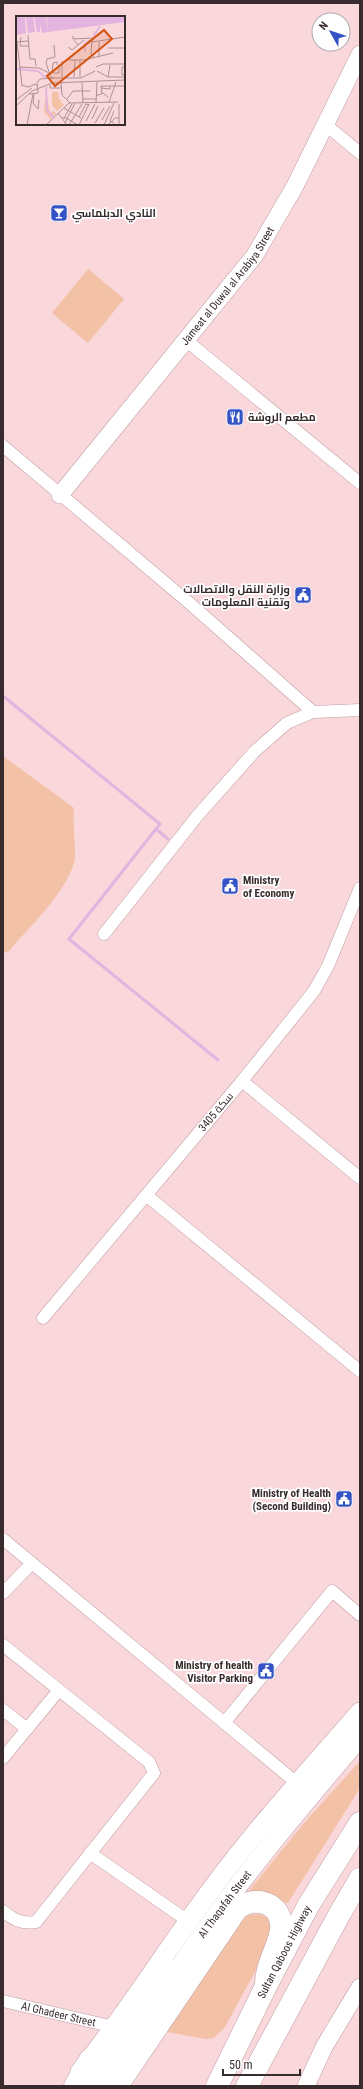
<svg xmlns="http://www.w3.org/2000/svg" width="363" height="2089" viewBox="0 0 363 2089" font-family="'Roboto Condensed',Cairo,sans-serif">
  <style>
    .green { fill: #f3c1a5 }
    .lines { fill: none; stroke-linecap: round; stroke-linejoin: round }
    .stream { stroke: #e4b4e0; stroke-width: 3 }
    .street-casing { stroke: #bf9ea2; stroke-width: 13 }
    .secondary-casing { stroke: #bf9ea2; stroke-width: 18 }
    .primary-casing { stroke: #bf9ea2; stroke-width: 20 }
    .highway-casing { stroke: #bf9ea2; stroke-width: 23 }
    .street { stroke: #fff; stroke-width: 12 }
    .secondary { stroke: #fff; stroke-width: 17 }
    .primary { stroke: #fff; stroke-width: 19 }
    .highway { stroke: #fff; stroke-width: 22 }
    .labels { text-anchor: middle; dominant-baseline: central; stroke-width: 3.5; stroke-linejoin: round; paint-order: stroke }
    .poi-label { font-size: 11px; font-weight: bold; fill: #382b2d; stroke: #fff; text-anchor: start }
    .street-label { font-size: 11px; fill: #382b2d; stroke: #fff }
    .inset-river { fill: none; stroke: #e4b4e0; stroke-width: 2 }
    .inset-road { fill: none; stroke: #ac9295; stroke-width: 1 }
    .view { fill: #d6540f; fill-opacity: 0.15; stroke: #d6540f; stroke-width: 2 }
    .inset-edge { fill: none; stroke: #382b2d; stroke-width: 2 }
  </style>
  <rect width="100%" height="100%" fill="#fad7db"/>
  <g class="green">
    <polygon points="88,269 124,299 88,343 52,313"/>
    <path d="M3,756L74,808C72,822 77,853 74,863C64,895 31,925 9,951L3,953Z"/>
    <polygon points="360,1761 360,1788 288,1903 247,1893 304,1823"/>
    <polygon points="259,1914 268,1918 275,1935 225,2027 214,2038 206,2039 167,2032 233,1930 248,1915"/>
  </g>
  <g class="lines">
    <g class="stream">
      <polyline points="3,696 160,824 156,829 168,839"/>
      <polyline points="156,829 69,939 218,1060"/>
    </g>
    <defs>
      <g id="street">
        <polyline points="326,125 360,153"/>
        <polyline points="187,341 360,483"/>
        <polyline points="3,446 187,601 313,712 360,710"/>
        <polyline points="104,934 198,815 255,751 287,723 313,712"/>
        <polyline points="242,1081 360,1178"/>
        <polyline points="146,1195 360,1371"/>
        <polyline points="43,1318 242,1081 314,991 328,966 360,888"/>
        <polyline points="3,1539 298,1784"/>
        <polyline points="3,1593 32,1563"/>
        <path d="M3,1645L149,1762L154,1773L36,1922C21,1924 14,1920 3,1911"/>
        <polyline points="3,1710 27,1729"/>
        <polyline points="224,1723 332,1591 360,1615"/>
        <polyline points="3,1758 59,1690"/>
        <polyline points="90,1853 188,1921"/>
        <path id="s1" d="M3,2001L114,2027"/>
      </g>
      <g id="secondary">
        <path id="s2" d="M60,495L255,255L295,186L360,54"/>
        <polyline points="306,2086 324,2047 360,1987"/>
      </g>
      <g id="primary">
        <path id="s3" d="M170,1982C226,1895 293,1816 360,1737"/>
        <path d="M80,2072C128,2012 168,1947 214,1886C259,1825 311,1769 360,1712"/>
      </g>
      <g id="highway">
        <polyline points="75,2086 90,2060"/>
        <polyline points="94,2086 161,1988 178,1970"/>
        <path d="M117,2086L236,1910C251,1896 278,1900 281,1923C284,1940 265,1962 266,1986"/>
        <path id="s4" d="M217,2086L266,1986L308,1906L360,1823"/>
        <polyline points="247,2086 339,1915 360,1879"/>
      </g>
    </defs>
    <use href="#street" class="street-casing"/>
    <use href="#secondary" class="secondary-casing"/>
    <use href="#primary" class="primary-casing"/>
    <use href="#highway" class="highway-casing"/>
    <use href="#street" class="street"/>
    <use href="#secondary" class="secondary"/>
    <use href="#primary" class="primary"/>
    <use href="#highway" class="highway"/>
  </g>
  <defs>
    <symbol id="bar-square" viewBox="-11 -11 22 22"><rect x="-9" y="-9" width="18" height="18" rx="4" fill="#3553c5" stroke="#fff"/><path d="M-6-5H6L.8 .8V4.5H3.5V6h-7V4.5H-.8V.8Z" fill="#fff"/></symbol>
    <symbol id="restaurant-square" viewBox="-11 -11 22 22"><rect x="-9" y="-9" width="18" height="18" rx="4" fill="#3553c5" stroke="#fff"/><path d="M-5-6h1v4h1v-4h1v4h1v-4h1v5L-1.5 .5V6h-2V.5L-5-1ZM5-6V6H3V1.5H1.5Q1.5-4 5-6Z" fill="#fff"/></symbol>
    <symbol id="civic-square" viewBox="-11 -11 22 22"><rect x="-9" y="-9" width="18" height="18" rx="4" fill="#3553c5" stroke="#fff"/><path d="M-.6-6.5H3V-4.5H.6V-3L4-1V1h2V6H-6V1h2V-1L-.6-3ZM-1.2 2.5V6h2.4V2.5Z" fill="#fff"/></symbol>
  </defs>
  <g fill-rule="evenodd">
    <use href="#bar-square" x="49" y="203" width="20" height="20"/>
    <use href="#restaurant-square" x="225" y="407" width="20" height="20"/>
    <use href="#civic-square" x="293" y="585" width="20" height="20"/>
    <use href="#civic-square" x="220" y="876" width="20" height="20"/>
    <use href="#civic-square" x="334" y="1489" width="20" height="20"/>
    <use href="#civic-square" x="256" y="1661" width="20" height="20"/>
  </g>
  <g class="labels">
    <g class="poi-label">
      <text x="72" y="213">النادي الدبلماسي</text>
      <text x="248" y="417">مطعم الروشة</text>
      <text x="290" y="589" text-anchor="end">وزارة النقل والاتصالات<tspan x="290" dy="13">وتقنية المعلومات</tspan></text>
      <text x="243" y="880">Ministry<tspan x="243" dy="13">of Economy</tspan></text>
      <text x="331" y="1493" text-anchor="end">Ministry of Health<tspan x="331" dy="13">(Second Building)</tspan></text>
      <text x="253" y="1665" text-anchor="end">Ministry of health<tspan x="253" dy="13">Visitor Parking</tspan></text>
    </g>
    <g class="street-label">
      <text stroke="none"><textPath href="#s2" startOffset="268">Jameat al Duwal al Arabiya Street</textPath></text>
      <text transform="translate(216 1112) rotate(-50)">سكة 3405</text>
      <text stroke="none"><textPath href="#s3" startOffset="95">Al Thaqafah Street</textPath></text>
      <text stroke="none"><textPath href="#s4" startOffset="150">Sultan Qaboos Highway</textPath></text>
      <text stroke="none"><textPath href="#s1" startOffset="57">Al Ghadeer Street</textPath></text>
    </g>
  </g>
  <g transform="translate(16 16)">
    <rect width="109" height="109" fill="#fad7db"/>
    <path d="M30,76L34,97L38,95L40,98L34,103L28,96ZM36,76H42L43,83L48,89L41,95L36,89Z" fill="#f3c1a5"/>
    <path d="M0,0H9L10,17L0,19ZM10,0H17L19,16L12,17ZM18,0H30L32,16L26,17L24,8V16H21ZM31,0H109V6L32,16Z" fill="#e4b4e0"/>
    <path class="inset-river" d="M77,21L84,10M69,36V28L74,24M0,53L22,55L30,62M30,71L31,94L37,101"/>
    <path class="inset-road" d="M12,19L14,43H19L20,50M57,20V23L76,22L75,38L78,41M5,21L4,30H13M58,24L62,29L68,24M76,26L109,21M52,31L56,34L62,29M92,32H108M83,41V26M53,44H68L97,37M41,49V46L37,47L36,57H43V49M3,51L23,52L33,57M80,51L87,48H109M81,55L92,61H109M108,59H106V51H109M46,61V45M58,61L59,44M64,61V44M92,61L94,49M35,62L30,47L31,43L39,41L38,29M35,62H65L79,55M66,66L67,87M45,67L46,79L54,87M5,69L13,71L19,68L21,70M6,69L1,26L12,25M34,69V72H46M85,72L94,73V70M13,78L22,77L21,67L24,63L38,62M18,78L17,87L22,93L23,84M86,78L85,70H109M80,80L87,77L92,81M51,83L57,75H74M66,83H80M0,84L16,72M93,86L100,66M80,87L81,66M103,88V109M0,90L16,75L36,67L109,64M48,92L65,102M42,97L51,109M63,101L70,88L73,89M46,102H50L62,109M48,102L56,88M76,103L82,90M86,104L94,90M70,105L79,88M49,107L59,87M79,107L88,92M98,107L94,105L98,95M11,109L17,78M30,109L53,87L102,86M53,109L66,88M63,109L73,88M88,109L98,87M92,109L99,102H103"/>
    <path class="view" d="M88,14L96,23L39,70L31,60Z"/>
    <rect width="109" height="109" class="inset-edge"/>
  </g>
  <rect width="363" height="2089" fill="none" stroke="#382b2d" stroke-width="8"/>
  <g transform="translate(331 32) rotate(309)"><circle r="19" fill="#ffffff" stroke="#afaaab"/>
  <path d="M0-3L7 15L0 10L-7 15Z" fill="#3553c5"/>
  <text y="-6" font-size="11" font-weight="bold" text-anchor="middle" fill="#382b2d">N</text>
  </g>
  <path d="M223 2069v6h77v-6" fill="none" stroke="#382b2d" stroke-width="2"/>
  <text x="229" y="2069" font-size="12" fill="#382b2d" stroke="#ffffff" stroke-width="3" paint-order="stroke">50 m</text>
</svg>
